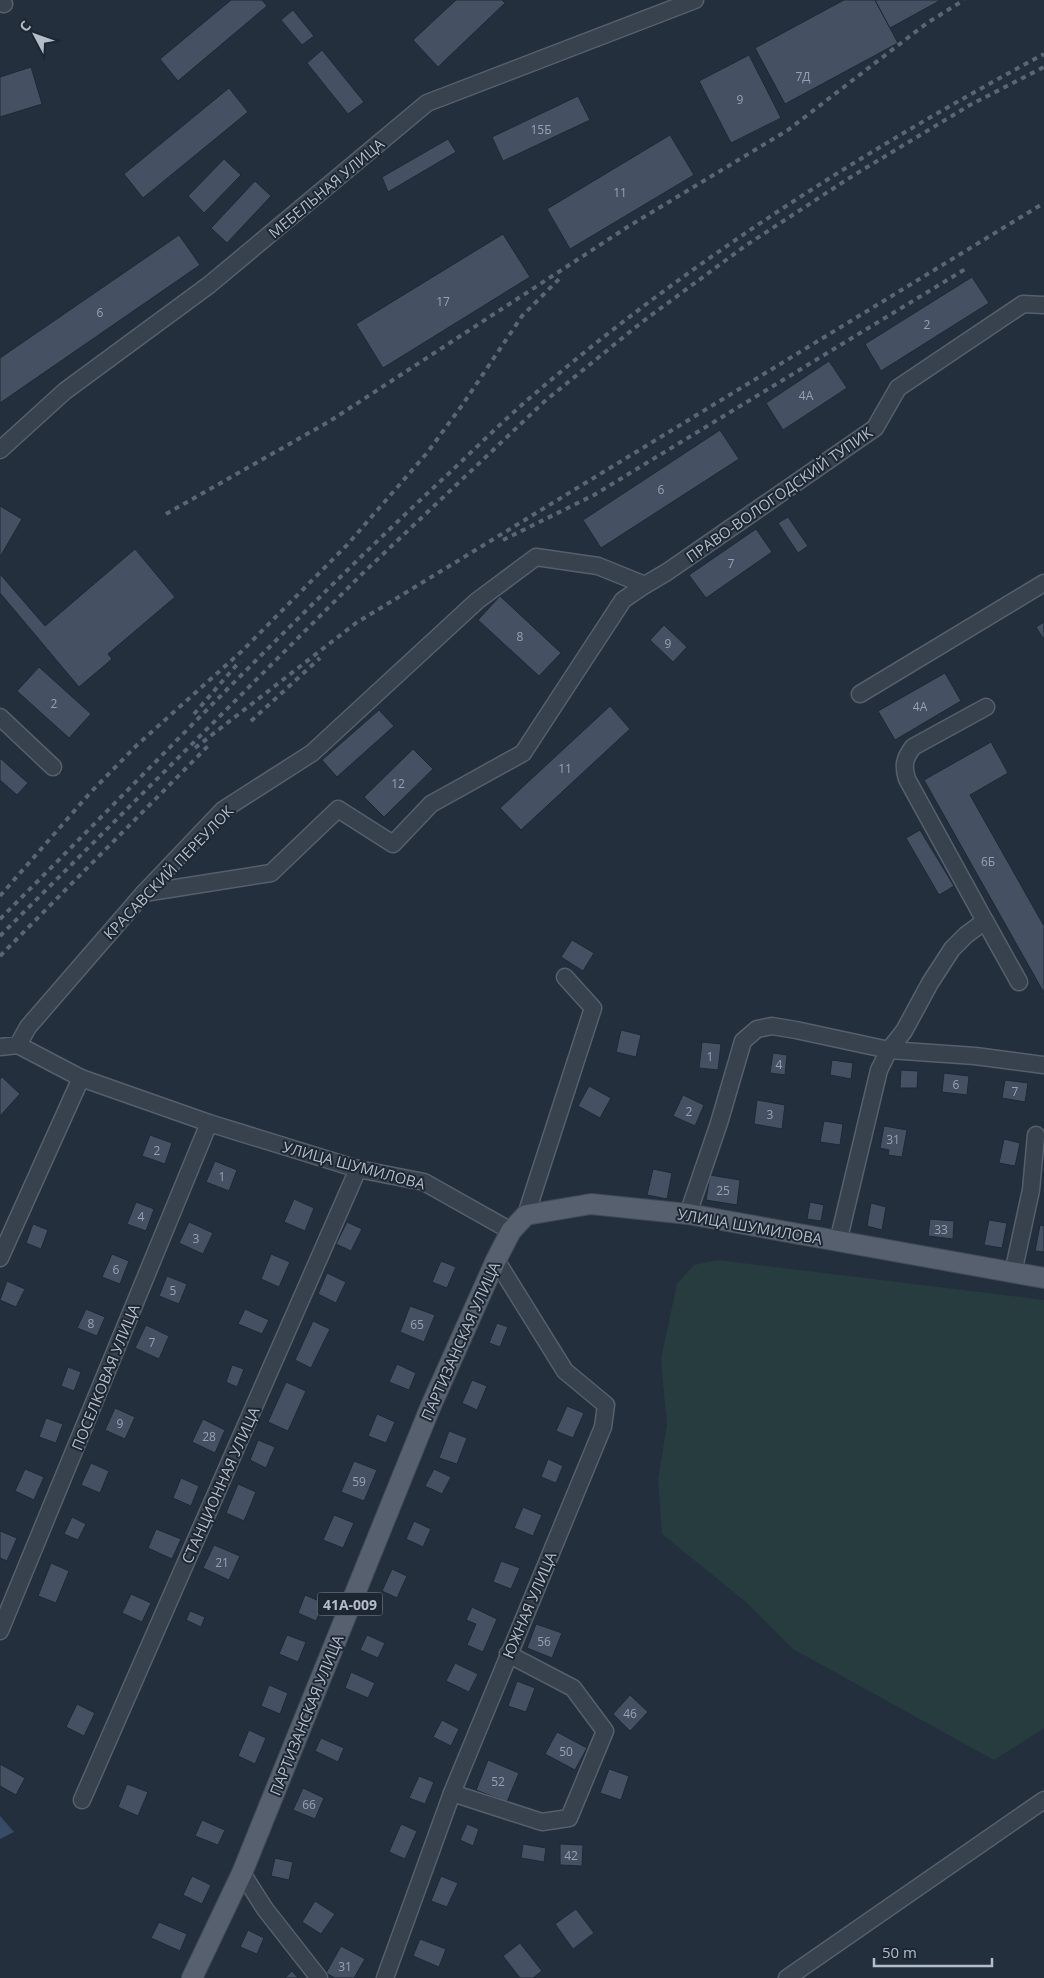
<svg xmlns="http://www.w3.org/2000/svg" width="1044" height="1978" viewBox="0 0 1044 1978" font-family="'Open Sans',sans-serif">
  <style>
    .green { fill: #263c3f }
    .water { fill: #394c67 }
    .building { fill: #455162; stroke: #1f2835 }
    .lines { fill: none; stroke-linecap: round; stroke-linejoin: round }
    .minor-casing { stroke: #565f6c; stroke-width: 19 }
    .major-casing { stroke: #414a57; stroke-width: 22 }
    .minor { stroke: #38414e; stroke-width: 16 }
    .major { stroke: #56606e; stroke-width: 20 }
    .rail { stroke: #5a6575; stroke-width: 4; stroke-dasharray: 5 5; stroke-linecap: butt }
    .labels { text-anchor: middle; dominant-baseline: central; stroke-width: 4; stroke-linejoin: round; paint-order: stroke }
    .number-label { font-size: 12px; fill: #98a1af }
    .shield { fill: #1d2633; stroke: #878f9c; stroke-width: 1 }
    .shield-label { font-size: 14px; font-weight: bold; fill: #b4bcc9 }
    .street-label { font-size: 15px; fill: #b4bcc9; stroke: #1d2633 }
  </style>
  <rect width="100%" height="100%" fill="#242f3e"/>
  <polygon class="green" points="718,1260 1044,1300 1044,1728 994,1760 793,1649 746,1602 662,1534 658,1479 667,1425 661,1359 677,1284 694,1265"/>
  <polygon class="water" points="0,1816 14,1832 0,1839"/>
  <g class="building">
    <polygon points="231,0 262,0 267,6 178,81 160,59"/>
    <polygon points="456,0 502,0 505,3 438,67 413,40"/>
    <polygon points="844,0 875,0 898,43 785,104 755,48"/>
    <polygon points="875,0 941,0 890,28"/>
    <polygon points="293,10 314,36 302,45 281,20"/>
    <polygon points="322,50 364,102 348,114 307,63"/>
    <polygon points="749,55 781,118 731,143 699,81"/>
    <polygon points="31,67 42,104 0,117 0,77"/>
    <polygon points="229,88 248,112 143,198 124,174"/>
    <polygon points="578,96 590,120 503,161 492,137"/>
    <polygon points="670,135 694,175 570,249 547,209"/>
    <polygon points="448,139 456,152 388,192 382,177"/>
    <polygon points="224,159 241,175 204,213 188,196"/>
    <polygon points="255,181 271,196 227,243 211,228"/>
    <polygon points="503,234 530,277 383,368 356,324"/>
    <polygon points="179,235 200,265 0,403 0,358"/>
    <polygon points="972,277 989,303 881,371 865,344"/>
    <polygon points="829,361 847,388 783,430 766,403"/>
    <polygon points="720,430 739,459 601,548 583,520"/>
    <polygon points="0,506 22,519 0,557"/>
    <polygon points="788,517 808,546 798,553 778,523"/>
    <polygon points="756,529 772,552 706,598 689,575"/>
    <polygon points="135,549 175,597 108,654 112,659 79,687 0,593 0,574 45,626"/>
    <polygon points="500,596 561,653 539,676 478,620"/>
    <polygon points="1044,622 1044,640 1036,627"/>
    <polygon points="664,625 687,647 673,662 650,640"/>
    <polygon points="39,667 91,714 69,738 17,691"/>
    <polygon points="945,673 961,701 895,740 878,711"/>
    <polygon points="610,706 630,729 521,830 500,808"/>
    <polygon points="379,710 394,726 337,777 322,760"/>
    <polygon points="991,742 1008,773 970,795 1044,926 1044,993 924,780"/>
    <polygon points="413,749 433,769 384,817 364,797"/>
    <polygon points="0,758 28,783 17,795 0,780"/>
    <polygon points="920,830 954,886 939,895 906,838"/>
    <polygon points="572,940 594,953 583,971 561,957"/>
    <polygon points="621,1030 641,1035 636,1057 616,1052"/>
    <polygon points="702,1042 721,1044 718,1070 699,1068"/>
    <polygon points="773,1053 787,1055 785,1075 770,1073"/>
    <polygon points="832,1060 853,1063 851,1079 830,1075"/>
    <polygon points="901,1070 918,1071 917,1088 900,1088"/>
    <polygon points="944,1073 969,1076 967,1095 942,1092"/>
    <polygon points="2,1077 20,1094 0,1116 0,1079"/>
    <polygon points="1005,1080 1028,1083 1025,1102 1002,1098"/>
    <polygon points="589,1086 611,1098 600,1118 578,1106"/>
    <polygon points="683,1095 704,1105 695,1126 673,1116"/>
    <polygon points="757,1100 785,1105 782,1129 754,1124"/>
    <polygon points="824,1121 843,1124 840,1145 820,1142"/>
    <polygon points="884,1126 907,1130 902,1157 888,1155 889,1150 880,1148"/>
    <polygon points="150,1135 172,1143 165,1164 142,1156"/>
    <polygon points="1004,1139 1020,1143 1015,1166 999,1163"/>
    <polygon points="215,1161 237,1170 229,1191 206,1182"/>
    <polygon points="653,1169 672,1173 667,1199 647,1195"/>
    <polygon points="710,1175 740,1180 737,1205 706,1200"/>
    <polygon points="294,1199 314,1208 305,1231 284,1222"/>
    <polygon points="136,1202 154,1209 146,1231 127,1224"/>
    <polygon points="810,1202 824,1205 821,1221 807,1219"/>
    <polygon points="871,1203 886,1207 882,1230 867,1226"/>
    <polygon points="930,1219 954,1221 953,1239 928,1236"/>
    <polygon points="989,1220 1007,1223 1002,1248 984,1245"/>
    <polygon points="189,1222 213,1233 203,1254 179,1243"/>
    <polygon points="347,1222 362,1229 351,1251 336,1244"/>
    <polygon points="33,1224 48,1230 41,1249 26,1243"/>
    <polygon points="1040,1225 1044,1226 1044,1252 1035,1251"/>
    <polygon points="112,1254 129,1261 120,1284 102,1277"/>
    <polygon points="271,1254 290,1262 279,1287 261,1279"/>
    <polygon points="441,1261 456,1267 447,1288 432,1282"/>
    <polygon points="327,1273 346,1282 336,1303 318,1294"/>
    <polygon points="167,1276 187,1284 179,1304 159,1296"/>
    <polygon points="7,1281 25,1289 16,1307 0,1300"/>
    <polygon points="410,1306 435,1315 424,1342 400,1332"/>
    <polygon points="86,1309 105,1317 97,1336 77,1328"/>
    <polygon points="245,1309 269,1320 262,1334 238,1324"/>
    <polygon points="313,1321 330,1329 311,1368 295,1360"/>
    <polygon points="497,1323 508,1327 500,1347 489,1343"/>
    <polygon points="146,1325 169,1336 159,1359 135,1348"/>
    <polygon points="397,1364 416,1373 409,1390 389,1382"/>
    <polygon points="232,1365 244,1369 237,1387 226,1382"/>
    <polygon points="68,1367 81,1372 74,1391 61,1386"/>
    <polygon points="472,1380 487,1386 477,1410 462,1403"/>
    <polygon points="286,1382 306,1391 288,1431 268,1422"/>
    <polygon points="567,1406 584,1413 573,1438 556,1431"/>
    <polygon points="115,1408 135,1417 125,1439 105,1430"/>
    <polygon points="377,1414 395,1422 386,1443 368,1436"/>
    <polygon points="46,1418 63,1424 56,1443 39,1437"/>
    <polygon points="203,1419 225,1430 215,1453 192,1442"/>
    <polygon points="449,1431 467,1438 457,1464 439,1458"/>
    <polygon points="258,1440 275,1447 266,1468 250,1460"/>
    <polygon points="548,1459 563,1466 556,1483 541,1477"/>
    <polygon points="354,1461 377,1470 364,1501 341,1492"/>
    <polygon points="91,1463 109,1471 100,1493 81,1485"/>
    <polygon points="25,1469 44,1477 34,1500 15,1491"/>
    <polygon points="434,1469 451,1477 442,1494 425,1486"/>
    <polygon points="181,1478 199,1486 191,1506 173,1498"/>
    <polygon points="238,1484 256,1492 244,1521 226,1513"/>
    <polygon points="523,1507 542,1515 533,1536 514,1528"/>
    <polygon points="334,1515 354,1523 343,1548 323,1540"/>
    <polygon points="72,1517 86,1524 78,1540 64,1534"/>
    <polygon points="414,1521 431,1529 423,1547 406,1539"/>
    <polygon points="156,1529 181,1539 172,1559 148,1548"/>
    <polygon points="0,1531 17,1538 7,1561 0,1558"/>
    <polygon points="214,1545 240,1556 229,1580 203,1568"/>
    <polygon points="501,1561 520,1568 511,1589 493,1582"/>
    <polygon points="51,1563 69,1571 56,1603 38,1596"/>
    <polygon points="392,1569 407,1576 397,1598 382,1591"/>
    <polygon points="131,1594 151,1603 142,1622 122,1613"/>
    <polygon points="305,1595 324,1603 316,1621 298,1613"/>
    <polygon points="472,1607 497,1619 483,1652 467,1645 476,1624 466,1620"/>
    <polygon points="190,1611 205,1617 201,1627 186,1620"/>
    <polygon points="536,1624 562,1633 552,1658 527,1648"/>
    <polygon points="287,1635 306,1642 298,1662 279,1654"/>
    <polygon points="367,1635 385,1643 378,1658 360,1650"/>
    <polygon points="455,1663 478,1674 469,1692 446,1681"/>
    <polygon points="351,1672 375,1683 368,1698 345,1688"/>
    <polygon points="517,1681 535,1688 526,1712 508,1706"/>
    <polygon points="269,1685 288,1693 280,1714 261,1706"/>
    <polygon points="630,1695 648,1712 630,1731 613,1714"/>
    <polygon points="77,1704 95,1713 84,1736 66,1727"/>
    <polygon points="442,1720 459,1729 451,1746 433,1737"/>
    <polygon points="249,1730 266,1738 255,1764 238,1756"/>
    <polygon points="557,1732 587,1748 575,1770 545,1754"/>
    <polygon points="321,1738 344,1748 338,1762 315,1751"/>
    <polygon points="488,1760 519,1773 507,1802 476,1790"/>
    <polygon points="0,1764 25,1778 16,1795 0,1786"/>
    <polygon points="609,1769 629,1776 621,1800 600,1793"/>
    <polygon points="419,1776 434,1782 425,1804 409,1798"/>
    <polygon points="127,1784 148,1792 138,1816 118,1807"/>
    <polygon points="303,1788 324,1798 315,1819 293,1810"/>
    <polygon points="202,1820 225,1830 218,1845 195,1836"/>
    <polygon points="401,1824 417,1831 405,1859 389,1852"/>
    <polygon points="467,1824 479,1829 473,1846 460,1840"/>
    <polygon points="523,1844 546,1848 544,1862 521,1858"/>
    <polygon points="560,1844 583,1845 582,1866 560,1865"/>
    <polygon points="275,1858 293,1862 289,1880 271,1876"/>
    <polygon points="192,1876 211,1885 202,1904 183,1895"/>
    <polygon points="441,1876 458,1883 447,1907 431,1901"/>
    <polygon points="315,1901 335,1914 321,1934 302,1922"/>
    <polygon points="576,1909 594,1933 573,1949 555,1924"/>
    <polygon points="159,1922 187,1934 180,1951 151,1938"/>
    <polygon points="248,1930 264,1938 257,1954 240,1947"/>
    <polygon points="420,1939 446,1949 439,1967 413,1956"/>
    <polygon points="520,1943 542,1971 533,1978 520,1978 503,1956"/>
    <polygon points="341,1946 365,1959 354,1978 335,1978 326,1973"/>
    <polygon points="292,1971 298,1978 285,1978"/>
  </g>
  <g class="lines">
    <defs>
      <g id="minor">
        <polyline points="1,0 4,4"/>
        <polyline points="0,450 65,391 209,285 427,103 695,0"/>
        <polyline points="860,694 1044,583"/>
        <polyline points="0,717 53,767"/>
        <polyline points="144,893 271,873 338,809 393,844 431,804 523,753 623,600 645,585"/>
        <polyline points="985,921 1019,982"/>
        <polyline points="18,1045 81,1078 209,1123 358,1169 424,1182 511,1231"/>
        <polyline points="0,1047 18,1045 28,1027 144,893 223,810 312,753 477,601 536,557 598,566 645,585 667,572 875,428 898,388 1023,304 1044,305"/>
        <polyline points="688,1214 719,1123 743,1041 757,1029 772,1026 796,1030 889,1050 975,1056 1044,1065"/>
        <polyline points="526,1215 593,1008 565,977"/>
        <path d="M838,1242L879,1070L889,1050L904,1031L930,983L952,949L966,935L985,921L907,779C903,766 904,759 913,747L986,707"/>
        <polyline points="0,1258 81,1078"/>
        <polyline points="1013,1273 1031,1190 1036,1135"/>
        <polyline points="0,1631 209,1123"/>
        <polyline points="452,1793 542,1822 569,1818 605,1731 573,1688 508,1654"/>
        <polyline points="82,1800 358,1169"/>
        <polyline points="242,1873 265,1909 319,1978"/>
        <polyline points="385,1978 452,1793 603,1427 606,1405 565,1371 496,1260"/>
        <polyline points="787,1978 1044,1800"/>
      </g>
      <polyline id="major" points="192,1978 242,1873 430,1408 496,1260 511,1231 526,1215 591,1204 688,1214 1044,1278"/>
    </defs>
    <use href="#minor" class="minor-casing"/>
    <use href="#major" class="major-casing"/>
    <use href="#minor" class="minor"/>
    <use href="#major" class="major"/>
    <g class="rail">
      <polyline points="166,514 330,421 629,226 788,130 927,23 964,0"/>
      <polyline points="503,540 594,495 967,268"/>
      <polyline points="194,714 240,661"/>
      <polyline points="251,721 320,658"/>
      <polyline points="195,748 356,623 1044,203"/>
      <polyline points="0,896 90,793 137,745 242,651 347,545 427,453 463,404 522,316 561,277"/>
      <path d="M0,919C144,775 284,628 432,489C467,457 501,422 538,391C692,259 865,150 1044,54"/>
      <polyline points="0,936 362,574 545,401 642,322 745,246 854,175 970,105 1044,67"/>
      <polyline points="0,956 209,745"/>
    </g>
  </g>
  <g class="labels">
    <g class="number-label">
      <text x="803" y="76">7Д</text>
      <text x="740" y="99">9</text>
      <text x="541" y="129">15Б</text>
      <text x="620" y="192">11</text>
      <text x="443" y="301">17</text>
      <text x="100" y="312">6</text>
      <text x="927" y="324">2</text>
      <text x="806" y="395">4А</text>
      <text x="661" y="489">6</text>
      <text x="731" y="563">7</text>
      <text x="520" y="636">8</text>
      <text x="668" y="643">9</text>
      <text x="54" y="703">2</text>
      <text x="920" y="706">4А</text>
      <text x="565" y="768">11</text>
      <text x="398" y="783">12</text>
      <text x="988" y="861">6Б</text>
      <text x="710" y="1056">1</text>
      <text x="779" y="1064">4</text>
      <text x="956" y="1084">6</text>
      <text x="1015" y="1091">7</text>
      <text x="689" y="1111">2</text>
      <text x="770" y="1114">3</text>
      <text x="893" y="1139">31</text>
      <text x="157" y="1150">2</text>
      <text x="222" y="1176">1</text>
      <text x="723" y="1190">25</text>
      <text x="141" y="1216">4</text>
      <text x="941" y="1229">33</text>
      <text x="196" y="1238">3</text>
      <text x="116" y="1269">6</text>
      <text x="173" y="1290">5</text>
      <text x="91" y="1323">8</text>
      <text x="417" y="1324">65</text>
      <text x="152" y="1342">7</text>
      <text x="120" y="1423">9</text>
      <text x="209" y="1436">28</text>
      <text x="359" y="1481">59</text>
      <text x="222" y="1562">21</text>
      <text x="544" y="1641">56</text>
      <text x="630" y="1713">46</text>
      <text x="566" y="1751">50</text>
      <text x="498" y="1781">52</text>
      <text x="309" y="1804">66</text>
      <text x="571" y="1855">42</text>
      <text x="345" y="1966">31</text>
    </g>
    <rect class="shield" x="317.5" y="1592.5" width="65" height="23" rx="4"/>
    <g class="shield-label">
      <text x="350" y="1604">41А-009</text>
    </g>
    <g class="street-label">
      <text transform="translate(326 188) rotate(-40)">МЕБЕЛЬНАЯ УЛИЦА</text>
      <text transform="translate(779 494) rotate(-35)">ПРАВО-ВОЛОГОДСКИЙ ТУПИК</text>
      <text transform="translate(168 872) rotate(-46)">КРАСАВСКИЙ ПЕРЕУЛОК</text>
      <text transform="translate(354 1165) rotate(15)">УЛИЦА ШУМИЛОВА</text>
      <text transform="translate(750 1226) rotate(10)">УЛИЦА ШУМИЛОВА</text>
      <text transform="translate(460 1341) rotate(-66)">ПАРТИЗАНСКАЯ УЛИЦА</text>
      <text transform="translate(105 1377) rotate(-68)">ПОСЕЛКОВАЯ УЛИЦА</text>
      <text transform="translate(220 1485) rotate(-66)">СТАНЦИОННАЯ УЛИЦА</text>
      <text transform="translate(529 1605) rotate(-67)">ЮЖНАЯ УЛИЦА</text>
      <text transform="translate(306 1715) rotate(-68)">ПАРТИЗАНСКАЯ УЛИЦА</text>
    </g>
  </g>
  <g transform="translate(35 35) rotate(311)" stroke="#1d2633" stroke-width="4" paint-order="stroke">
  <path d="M0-4L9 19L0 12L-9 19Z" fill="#b4bcc9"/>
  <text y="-8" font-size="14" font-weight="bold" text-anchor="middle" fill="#b4bcc9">С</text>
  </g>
  <path d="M874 1958v8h118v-8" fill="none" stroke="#b4bcc9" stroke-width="2.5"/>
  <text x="882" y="1958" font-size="15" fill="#b4bcc9" stroke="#1d2633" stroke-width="4" paint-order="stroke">50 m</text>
</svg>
